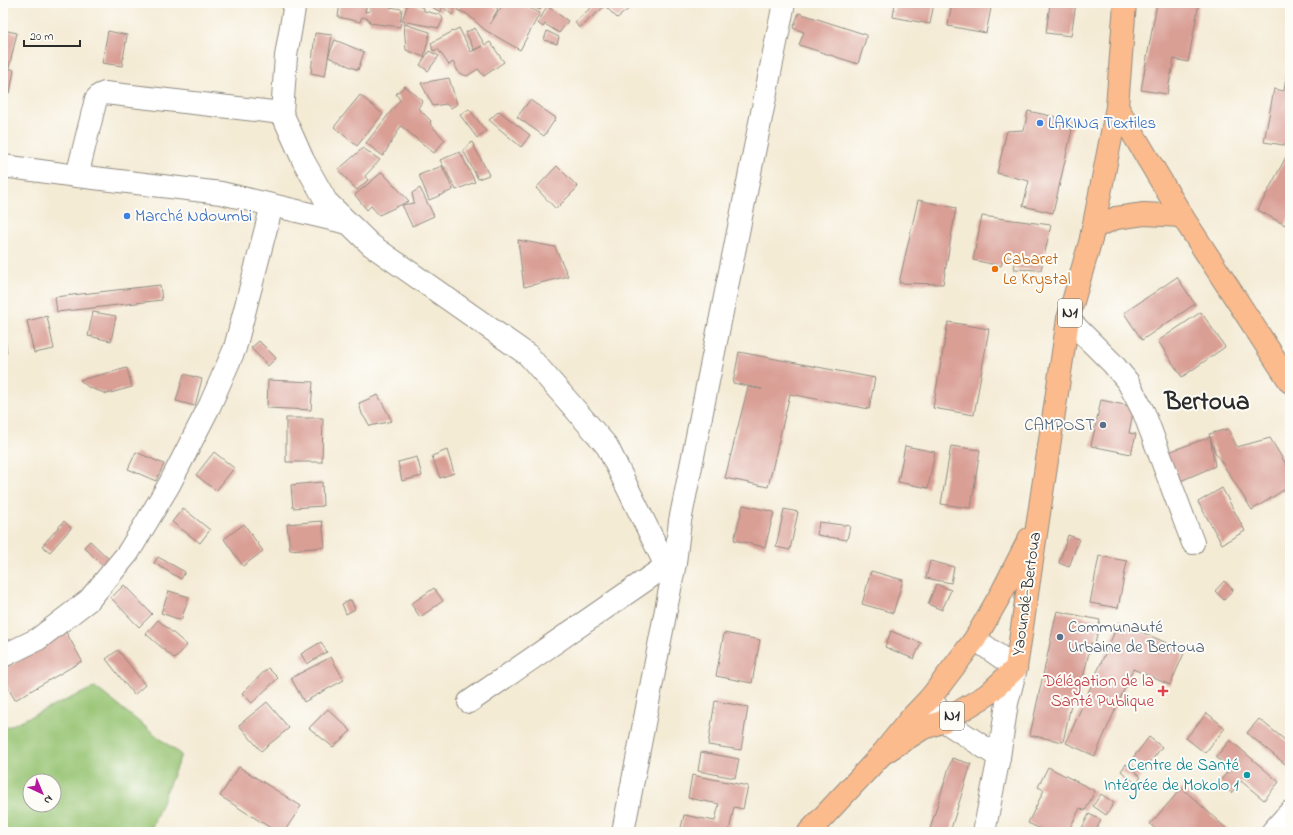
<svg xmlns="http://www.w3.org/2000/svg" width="1293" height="835" viewBox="0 0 1293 835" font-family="'Indie Flower',sans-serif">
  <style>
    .green { fill: #95c371; stroke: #60774e; fill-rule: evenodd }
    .building { fill: #d99e94 }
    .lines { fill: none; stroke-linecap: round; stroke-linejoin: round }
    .minor-casing { stroke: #908b80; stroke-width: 24 }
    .major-casing { stroke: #908b80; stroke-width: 24 }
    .highway-casing { stroke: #908b80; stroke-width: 24 }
    .minor { stroke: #fff; stroke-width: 22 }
    .major { stroke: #fbbb8d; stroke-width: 22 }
    .highway { stroke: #fbbb8d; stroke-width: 22 }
    .shop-dot { fill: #3f7fe0; stroke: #fdfcf7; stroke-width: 1.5 }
    .food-dot { fill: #e8710a; stroke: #fdfcf7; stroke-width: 1.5 }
    .service-dot { fill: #5c6f8a; stroke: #fdfcf7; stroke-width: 1.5 }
    .health-dot { fill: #e0444e; stroke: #fdfcf7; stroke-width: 1.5 }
    .culture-dot { fill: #0f9aa8; stroke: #fdfcf7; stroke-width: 1.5 }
    .labels { text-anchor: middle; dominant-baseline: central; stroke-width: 4; stroke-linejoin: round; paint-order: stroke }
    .shield { fill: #fdfcf7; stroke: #6a6a68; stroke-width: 1 }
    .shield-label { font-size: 16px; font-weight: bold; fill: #2b2b2b }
    .shop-label { font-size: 17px; fill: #366cbe; stroke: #fdfcf7; text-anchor: start }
    .food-label { font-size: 17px; fill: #c56008; stroke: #fdfcf7; text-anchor: start }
    .service-label { font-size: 17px; fill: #4e5e75; stroke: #fdfcf7; text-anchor: end }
    .street-label { font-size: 17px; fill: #2b2b2b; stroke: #fdfcf7 }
    .health-label { font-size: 17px; fill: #be3a42; stroke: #fdfcf7; text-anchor: end }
    .culture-label { font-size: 17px; fill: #0d838f; stroke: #fdfcf7; text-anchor: end }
    .town-label { font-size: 25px; font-weight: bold; fill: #2b2b2b; stroke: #fdfcf7 }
  </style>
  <rect width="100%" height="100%" fill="#fdfcf7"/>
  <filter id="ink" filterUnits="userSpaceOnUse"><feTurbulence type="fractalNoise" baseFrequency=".025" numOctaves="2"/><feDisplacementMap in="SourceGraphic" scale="8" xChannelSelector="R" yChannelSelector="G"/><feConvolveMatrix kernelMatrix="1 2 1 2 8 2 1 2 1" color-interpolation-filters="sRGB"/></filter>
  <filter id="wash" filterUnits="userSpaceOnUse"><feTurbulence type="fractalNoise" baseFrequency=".012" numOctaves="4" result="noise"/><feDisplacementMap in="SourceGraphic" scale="16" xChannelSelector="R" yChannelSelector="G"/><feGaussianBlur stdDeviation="0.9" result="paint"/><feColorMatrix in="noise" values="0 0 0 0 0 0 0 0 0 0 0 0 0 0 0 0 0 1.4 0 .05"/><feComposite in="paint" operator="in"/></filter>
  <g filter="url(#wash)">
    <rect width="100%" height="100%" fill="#f4ebd5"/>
    <path class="green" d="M95,687L181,755L150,832H3V729ZM30,781H54V805H30Z"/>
    <g id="blocks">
      <g class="building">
        <polygon points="340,3 367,3 365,12 370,11 370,3 391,3 390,7 402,9 400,27 370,23 369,19 362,17 360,22 338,17"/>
        <polygon points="408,3 424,8 424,11 441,15 443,19 439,28 402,21"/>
        <polygon points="424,3 457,3 452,15 442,6 441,12"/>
        <polygon points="460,3 490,3 498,9 490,24 502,6 496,3 519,3 540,13 520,50 485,30 467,14 457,10"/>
        <polygon points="525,3 543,3 540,10"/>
        <polygon points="596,3 633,3 634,5 617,18 605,6 579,28 575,22"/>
        <polygon points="895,3 934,3 930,24 893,17"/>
        <polygon points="952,3 992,3 986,33 948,26"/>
        <polygon points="1050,3 1076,3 1071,36 1046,33"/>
        <polygon points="1157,3 1199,3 1188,62 1174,59 1167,94 1141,90"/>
        <polygon points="547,6 568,21 559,33 545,24 543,27 538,23"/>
        <polygon points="799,13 867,35 858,64 799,45 804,32 793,28"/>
        <polygon points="404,24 430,32 424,57 406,50"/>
        <polygon points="459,28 471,52 482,46 474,50 466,32 475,28 485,45 490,42 504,62 484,76 478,69 467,76 459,73 453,62 449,65 438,49 433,51 431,43"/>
        <polygon points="3,30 17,33 9,68 14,70 10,93 4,91 4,95"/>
        <polygon points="108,31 127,35 122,66 102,63"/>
        <polygon points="547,31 559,37 557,44 544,40"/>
        <polygon points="315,33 332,35 325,76 311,73"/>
        <polygon points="335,40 364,52 358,70 328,57"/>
        <polygon points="429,51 439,56 428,71 420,65"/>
        <polygon points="1288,64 1290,64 1290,146 1264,142 1274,89 1284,91"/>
        <polygon points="449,78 457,104 451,108 446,104 433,106 421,83"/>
        <polygon points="405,86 423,101 418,108 431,121 430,124 445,140 434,153 401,126 383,156 366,143 400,100 396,94"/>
        <polygon points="360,95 383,114 357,146 334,127"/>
        <polygon points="530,100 556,118 544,136 517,117"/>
        <polygon points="469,109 486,131 477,138 460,115"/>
        <polygon points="499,111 530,135 521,147 489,120"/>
        <polygon points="1028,111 1074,121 1053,213 1023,206 1029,181 997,173 1007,131 1024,130"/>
        <polygon points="472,142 489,175 478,179 463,150"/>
        <polygon points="363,148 380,160 365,176 368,180 357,190 338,170"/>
        <polygon points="460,152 475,182 456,190 440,160"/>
        <polygon points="1287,155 1290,156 1290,216 1285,225 1258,210"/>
        <polygon points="442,166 453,190 429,200 419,175"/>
        <polygon points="557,166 578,187 556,209 536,188"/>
        <polygon points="382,172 409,201 379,215 371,206 367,210 355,195"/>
        <polygon points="420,188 434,216 412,226 402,205 414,203 412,193"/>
        <polygon points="918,200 956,208 943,284 899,283"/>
        <polygon points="982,216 1051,225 1041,270 1014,269 1016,258 1004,257 1001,266 973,260"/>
        <polygon points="518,240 555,247 568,276 524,287"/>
        <polygon points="1177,277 1195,304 1142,340 1124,313"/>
        <polygon points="160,285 162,300 57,312 55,297"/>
        <polygon points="93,312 116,316 111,341 88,336"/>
        <polygon points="1201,312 1225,347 1182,377 1158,341"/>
        <polygon points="47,316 54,349 34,353 27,321"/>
        <polygon points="948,322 989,329 974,415 933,408"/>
        <polygon points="3,329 4,329 7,353 3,353"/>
        <polygon points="259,341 276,358 268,366 251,348"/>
        <polygon points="739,352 875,378 869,409 790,394 768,487 725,478 748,387 762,389 733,383"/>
        <polygon points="127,368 132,387 107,394 88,387 80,380"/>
        <polygon points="184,374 202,379 195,406 176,401"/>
        <polygon points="268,380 313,382 311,410 267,408"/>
        <polygon points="378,395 392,421 370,426 362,414 359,403"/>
        <polygon points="1101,400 1134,407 1129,433 1136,434 1131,454 1091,446"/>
        <polygon points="286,418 323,418 322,462 286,462"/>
        <polygon points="1228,429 1237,447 1270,438 1290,471 1290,486 1252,510 1215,452 1209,434"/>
        <polygon points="1210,437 1215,466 1169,486 1163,454"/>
        <polygon points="905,446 935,452 928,488 898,482"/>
        <polygon points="951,446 980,450 971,508 941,504"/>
        <polygon points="447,450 454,473 440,478 432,456"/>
        <polygon points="136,452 164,464 156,481 128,469"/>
        <polygon points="214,452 234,468 216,491 196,475"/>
        <polygon points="417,457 422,476 402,481 398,462"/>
        <polygon points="322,482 323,506 293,508 291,485"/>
        <polygon points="1222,488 1245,531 1222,544 1198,502"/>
        <polygon points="743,505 774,512 765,547 734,540"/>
        <polygon points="183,508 210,530 200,543 172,522"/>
        <polygon points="784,509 798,512 790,550 776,547"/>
        <polygon points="64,521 71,528 50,552 42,546"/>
        <polygon points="322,521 325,547 290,550 287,524"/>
        <polygon points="819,522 850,526 847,540 817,535"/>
        <polygon points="244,524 263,551 243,566 224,539"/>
        <polygon points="1068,535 1079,539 1069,567 1059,563"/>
        <polygon points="90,541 109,559 103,566 84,547"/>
        <polygon points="1099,556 1127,561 1118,608 1090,603"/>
        <polygon points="158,557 185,572 181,579 154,563"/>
        <polygon points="930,561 954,567 951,583 926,578"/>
        <polygon points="871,571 903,580 893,613 862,604"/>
        <polygon points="1224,581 1233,590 1224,600 1215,591"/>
        <polygon points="936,584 951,590 942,610 928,604"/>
        <polygon points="124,585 152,614 139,627 111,598"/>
        <polygon points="434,588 443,601 420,617 411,604"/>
        <polygon points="169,591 189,597 181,620 161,613"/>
        <polygon points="351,600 355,609 346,614 342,604"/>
        <polygon points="1057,611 1100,620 1095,644 1091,643 1078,701 1072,700 1063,742 1030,735"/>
        <polygon points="158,620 187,645 175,659 146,634"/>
        <polygon points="1119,622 1185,651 1170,685 1133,669 1095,756 1066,743"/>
        <polygon points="891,631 921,643 914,659 885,647"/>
        <polygon points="66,632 82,661 15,700 3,679 3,670"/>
        <polygon points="724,633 760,640 752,683 716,676"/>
        <polygon points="321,642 327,652 307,664 301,654"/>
        <polygon points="118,650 145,685 134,695 106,659"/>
        <polygon points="331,657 344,680 304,702 291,678"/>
        <polygon points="268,668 278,678 252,703 242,693"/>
        <polygon points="715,701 748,707 741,750 708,745"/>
        <polygon points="267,702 289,728 261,751 239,725"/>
        <polygon points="328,709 351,731 333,747 309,728"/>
        <polygon points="1207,713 1225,728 1205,753 1186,738"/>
        <polygon points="1259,719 1290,744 1290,768 1247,733"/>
        <polygon points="1149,737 1162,747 1145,769 1132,759"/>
        <polygon points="1230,740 1279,782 1264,800 1241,781 1231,793 1219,782 1230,769 1216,757"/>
        <polygon points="701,752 739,759 735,778 698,771"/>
        <polygon points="952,758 971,764 950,832 929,832"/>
        <polygon points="1126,764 1141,777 1135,783 1121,771"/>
        <polygon points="239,767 301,806 284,832 277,832 220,796"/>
        <polygon points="1048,767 1095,791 1085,811 1080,808 1068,832 1047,832 1028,823 1044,790 1038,787"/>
        <polygon points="692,775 748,786 743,809 734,807 729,832 680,832 684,815 715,821 719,804 688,798"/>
        <polygon points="1182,788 1230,832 1159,832 1150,824"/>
        <polygon points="1101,794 1114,803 1106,815 1093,806"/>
        <polygon points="1089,814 1101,820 1095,832 1080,832"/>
      </g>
    </g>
  </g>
  <g filter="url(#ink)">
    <use href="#blocks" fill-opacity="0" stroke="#908b80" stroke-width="1"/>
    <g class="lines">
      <defs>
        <g id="minor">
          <polyline points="295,3 286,56 282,113 303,160 326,201 371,245 528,355 607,446 666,566 675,563"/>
          <polyline points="3,166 77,176 96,99 100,95 105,93 282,113"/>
          <polyline points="77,176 221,193 348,223"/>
          <polyline points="1068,319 1113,364 1128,382 1144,413 1193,543"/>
          <polyline points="975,639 1016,668 1007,703 999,757 984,832"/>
          <polyline points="3,656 38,639 89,600 128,553 169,485 210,405 235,348 272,205"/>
          <polyline points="931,697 944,721 999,757"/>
          <polyline points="469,702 666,566"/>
          <polyline points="623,832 675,563 680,521 784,3"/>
          <polyline points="1272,832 1290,812"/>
        </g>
        <g id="major">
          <polyline points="1117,107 1182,216 1290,382"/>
          <polyline points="1091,239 1093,228 1116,218 1144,214 1182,216"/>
        </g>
        <g id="highway">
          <polyline points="882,754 922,729 944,721 987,695 1016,668 1068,319 1091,239 1117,107 1125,3"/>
          <polyline points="809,832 882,754 911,718 931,697 975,639 1002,592 1029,539"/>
        </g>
      </defs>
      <use href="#minor" class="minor-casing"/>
      <use href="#major" class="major-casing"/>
      <use href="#highway" class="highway-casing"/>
      <use href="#minor" class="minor"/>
      <use href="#major" class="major"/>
      <use href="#highway" class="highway"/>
    </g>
  </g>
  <g class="shop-dot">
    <circle cx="1040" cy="123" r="4"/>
    <circle cx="127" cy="216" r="4"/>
  </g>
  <circle class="food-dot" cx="995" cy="269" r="4"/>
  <g class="service-dot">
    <circle cx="1103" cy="425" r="4"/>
    <circle cx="1060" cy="637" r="4"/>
  </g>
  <path class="health-dot" d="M1161 685h4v4h4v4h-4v4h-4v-4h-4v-4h4z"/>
  <circle class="culture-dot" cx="1247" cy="775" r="4"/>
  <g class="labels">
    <g class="shield">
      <rect x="1058" y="299" width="24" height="28" rx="3"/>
      <rect x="940" y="702" width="24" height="28" rx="3"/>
    </g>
    <g class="shield-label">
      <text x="1070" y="313">N1</text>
      <text x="952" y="716">N1</text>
    </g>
    <g class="shop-label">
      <text x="1048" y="123">LAKING Textiles</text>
      <text x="135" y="216">Marché Ndoumbi</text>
    </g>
    <g class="food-label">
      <text x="1003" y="259">Cabaret<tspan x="1003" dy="20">Le Krystal</tspan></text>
    </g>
    <g class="service-label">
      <text x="1095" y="425">CAMPOST</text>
      <text x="1068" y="627" text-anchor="start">Communauté<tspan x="1068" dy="20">Urbaine de Bertoua</tspan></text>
    </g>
    <g class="street-label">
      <text transform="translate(1027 594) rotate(-82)">Yaoundé-Bertoua</text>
    </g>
    <g class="health-label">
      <text x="1154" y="681">Délégation de la<tspan x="1154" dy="20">Santé Publique</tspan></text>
    </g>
    <g class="culture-label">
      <text x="1239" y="765">Centre de Santé<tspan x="1239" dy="20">Intégrée de Mokolo 1</tspan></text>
    </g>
    <g class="town-label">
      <text x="1207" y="403">Bertoua</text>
    </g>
  </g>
  <rect width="1293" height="835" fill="none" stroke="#fdfcf7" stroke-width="16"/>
  <g transform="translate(42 793) rotate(136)"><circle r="19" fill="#fdfcf7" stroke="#a9a8a5"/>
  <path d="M0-3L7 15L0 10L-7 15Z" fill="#b5179e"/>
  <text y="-6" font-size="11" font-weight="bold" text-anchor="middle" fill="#2b2b2b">N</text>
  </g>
  <path d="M24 40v6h56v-6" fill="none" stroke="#2b2b2b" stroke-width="2"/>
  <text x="30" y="40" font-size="12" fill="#2b2b2b" stroke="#fdfcf7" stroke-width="3" paint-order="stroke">20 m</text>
</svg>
